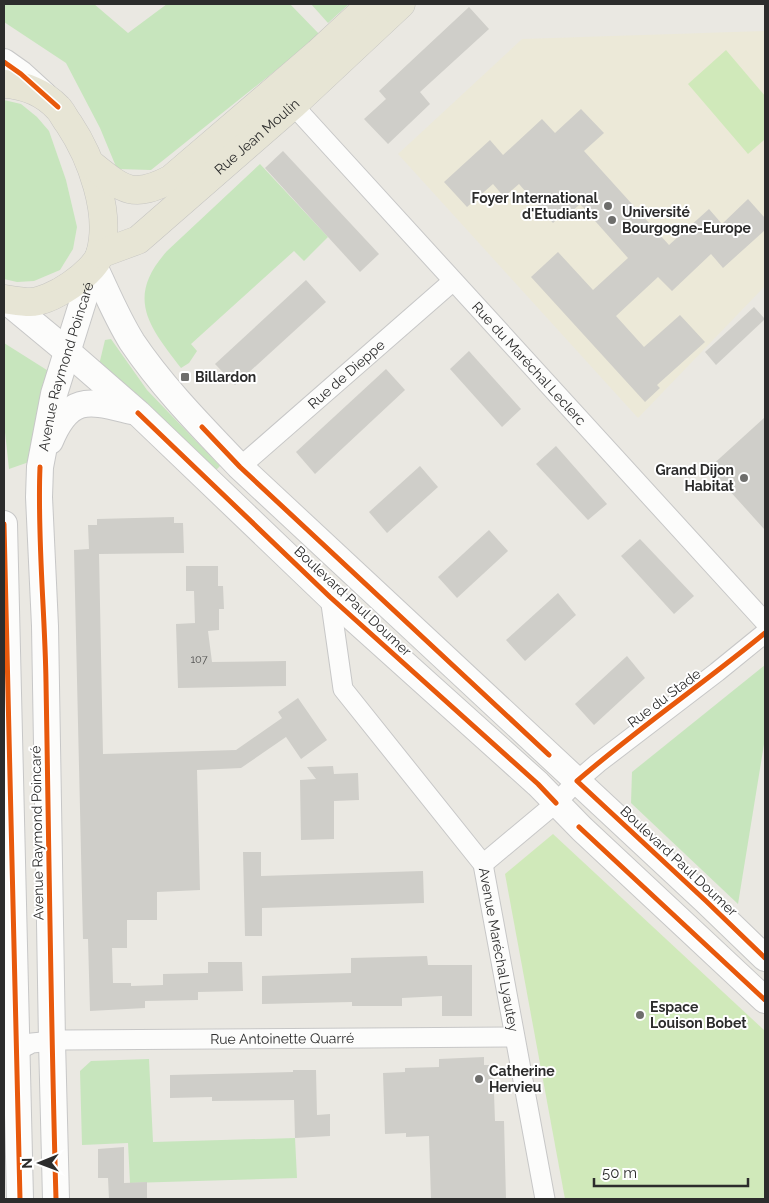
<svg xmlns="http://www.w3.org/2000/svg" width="769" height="1203" viewBox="0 0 769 1203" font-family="Raleway,sans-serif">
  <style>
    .education { fill: #ece9d8 }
    .green { fill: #c7e5bd }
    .pitch { fill: #d0e9ba }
    .building { fill: #cfcec9 }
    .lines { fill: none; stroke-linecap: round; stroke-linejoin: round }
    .minor-casing { stroke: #c7c7c7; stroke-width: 21 }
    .secondary-casing { stroke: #c7c7c7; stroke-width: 28 }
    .primary-casing { stroke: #c6c5c2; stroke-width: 29 }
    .minor { stroke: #fcfcfb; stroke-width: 19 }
    .secondary { stroke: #fcfcfb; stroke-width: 26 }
    .primary { stroke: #e7e5d5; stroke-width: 28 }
    .cycleway-casing { stroke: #fff; stroke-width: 8 }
    .cycleway { stroke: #e8590c; stroke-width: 5 }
    .poi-dot { fill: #6e6e6c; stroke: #fff; stroke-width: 2 }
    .labels { text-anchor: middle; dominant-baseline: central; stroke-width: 4; stroke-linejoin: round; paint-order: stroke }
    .number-label { font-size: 11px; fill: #565655 }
    .street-label { font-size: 14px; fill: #2c2c2c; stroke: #fff }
    .poi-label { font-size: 14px; font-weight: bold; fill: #2c2c2c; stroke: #fff; text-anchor: start }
  </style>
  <rect width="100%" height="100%" fill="#eae8e2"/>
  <polygon class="education" points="765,31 765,286 638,418 398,154 522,39"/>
  <g class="green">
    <polygon points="4,4 94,4 128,33 167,4 290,4 320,35 151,170 117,169 100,128 66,63 4,22"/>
    <polygon points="311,4 349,4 328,23"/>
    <polygon points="4,100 21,104 37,117 49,131 66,180 77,227 73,249 60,270 34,281 17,282 4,279"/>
    <path d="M260,164L328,237L304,261L294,251L191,344L197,351L189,363L181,368C149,326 125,298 167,251Z"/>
    <polygon points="111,339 147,390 220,466 214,472 99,365 105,340"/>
    <path d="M4,343L50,372C37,401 33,431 29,462L9,469L4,423Z"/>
    <polygon points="765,665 765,738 738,904 631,803 632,772"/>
    <polygon points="149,1059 153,1142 295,1138 297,1178 130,1183 128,1143 82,1145 80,1071 91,1061"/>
  </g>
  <g class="pitch">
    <polygon points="726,50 765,96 765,139 748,154 688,84"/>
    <polygon points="553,834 765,1031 765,1199 565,1199 505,874"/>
  </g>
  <g class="building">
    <polygon points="469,7 489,29 420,92 430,104 388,144 364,119 386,99 379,91"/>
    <polygon points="581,109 604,133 584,151 669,245 709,209 722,224 748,199 765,218 765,230 723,268 711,254 672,291 658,277 616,316 644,347 680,315 705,342 657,385 660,388 645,402 531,277 558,252 593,290 628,258 580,204 568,215 565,211 553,223 519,184 504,197 493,184 467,207 444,182 490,140 503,155 542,119 555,133"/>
    <polygon points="283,151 379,254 360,272 265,168"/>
    <polygon points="306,280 326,302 235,385 215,364"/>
    <polygon points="754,307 765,319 716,365 705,352"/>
    <polygon points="469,351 521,409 502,427 450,369"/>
    <polygon points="386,369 405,390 315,474 296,452"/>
    <polygon points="765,417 765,530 709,468"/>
    <polygon points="556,446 607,504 588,520 536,464"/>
    <polygon points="420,466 438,487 387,533 369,512"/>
    <polygon points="174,517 174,523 183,523 184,553 99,554 103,754 236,750 282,718 278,712 298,698 327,740 301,759 286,737 241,768 197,770 200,890 157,892 157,920 127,920 127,948 112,948 113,983 131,983 131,986 163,985 163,974 208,973 208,962 242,962 243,991 198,992 198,1000 145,1001 145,1008 90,1011 88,939 83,939 74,550 89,549 88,525 97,525 97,519"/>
    <polygon points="489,530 508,551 457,598 438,577"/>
    <polygon points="640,539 694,596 674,614 621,556"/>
    <polygon points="186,566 218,566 218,586 223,586 224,609 219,609 219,630 208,631 212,662 286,661 286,686 178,688 176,624 195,623 194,591 186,591"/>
    <polygon points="558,593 576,615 525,661 506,640"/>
    <polygon points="627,656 645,678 594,725 575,704"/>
    <polygon points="333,766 334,774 358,773 359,800 334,801 334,839 301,840 300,780 316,779 307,767"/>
    <polygon points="243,852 261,852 261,876 423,871 424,903 262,908 262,936 245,936"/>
    <polygon points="427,956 428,965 472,965 472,1016 442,1016 442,996 402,998 402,1006 352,1006 352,1002 262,1004 262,976 351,973 351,958"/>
    <polygon points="484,1057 484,1065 493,1065 495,1121 504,1121 506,1199 431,1199 429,1136 406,1137 406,1133 385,1134 383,1073 405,1072 405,1068 439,1067 439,1059"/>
    <polygon points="293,1070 316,1070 317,1115 330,1114 330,1136 295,1138 294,1100 212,1101 212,1097 170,1098 170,1075 293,1072"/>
    <polygon points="124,1147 124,1183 147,1182 147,1199 109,1199 108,1178 98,1178 98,1149"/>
  </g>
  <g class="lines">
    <defs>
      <g id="minor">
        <path id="s1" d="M293,105L765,622"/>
        <path id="s2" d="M240,467L453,281"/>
        <path id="s3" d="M330,597L343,689L483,864L545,1199"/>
        <polyline points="483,864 556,803 577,781 598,763 717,672 765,633"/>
        <path id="s4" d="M18,1050L32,1043L63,1040L514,1037"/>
      </g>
      <g id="secondary">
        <polyline points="4,62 21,74 44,95"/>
        <path d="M94,266C106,291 117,318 132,342C163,388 202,427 240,467L706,901L765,958"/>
        <polyline points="4,299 68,352 138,413 330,597 538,784 582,829 765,1000"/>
        <path d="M50,441C71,391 92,402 136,412"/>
        <polyline points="4,524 20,1199"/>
        <path id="s5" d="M56,1199L52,1041L45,626L39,497L40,467L54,394L94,266"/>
      </g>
      <g id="primary">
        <path d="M4,84C24,85 44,93 58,108C62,112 65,119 69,124C91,157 112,213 100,254C94,273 51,302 30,302C22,302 12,300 4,299"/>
        <path d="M92,165C123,190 133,199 171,179L318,53L371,4"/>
        <path id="s6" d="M100,254L138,240L293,105L401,4"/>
      </g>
    </defs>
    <use href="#minor" class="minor-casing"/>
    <use href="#secondary" class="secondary-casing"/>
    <use href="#primary" class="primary-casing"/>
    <use href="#minor" class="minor"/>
    <use href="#secondary" class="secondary"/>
    <use href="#primary" class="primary"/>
    <defs>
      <g id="cycleway">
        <polyline points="4,62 21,74 58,107"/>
        <polyline points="138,413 330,597 538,784 556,803"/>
        <polyline points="202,427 240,467 549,755"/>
        <path d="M40,467C37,539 45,611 46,682C49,855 51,1027 56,1199"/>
        <polyline points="4,524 20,1199"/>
        <path d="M765,633C703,684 637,729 577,781L706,901L765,958"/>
        <polyline points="579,827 765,1000"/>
      </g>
    </defs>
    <use href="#cycleway" class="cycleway-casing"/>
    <use href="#cycleway" class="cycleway"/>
  </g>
  <g class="poi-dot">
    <circle cx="608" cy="206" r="5"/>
    <circle cx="612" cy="220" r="5"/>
    <rect x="180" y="372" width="10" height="10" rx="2.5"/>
    <circle cx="744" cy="478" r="5"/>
    <circle cx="640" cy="1015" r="5"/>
    <circle cx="479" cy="1079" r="5"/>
  </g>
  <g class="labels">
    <g class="number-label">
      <text x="199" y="659">107</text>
    </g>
    <g class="street-label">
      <text stroke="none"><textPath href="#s6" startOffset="198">Rue Jean Moulin</textPath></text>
      <text stroke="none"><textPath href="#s1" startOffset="350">Rue du Maréchal Leclerc</textPath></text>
      <text stroke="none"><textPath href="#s5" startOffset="836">Avenue Raymond Poincaré</textPath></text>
      <text stroke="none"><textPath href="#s2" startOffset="141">Rue de Dieppe</textPath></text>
      <text transform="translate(353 601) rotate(43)">Boulevard Paul Doumer</text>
      <text transform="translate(664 698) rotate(-37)">Rue du Stade</text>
      <text transform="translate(37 833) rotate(-91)">Avenue Raymond Poincaré</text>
      <text transform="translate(679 861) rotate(43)">Boulevard Paul Doumer</text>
      <text stroke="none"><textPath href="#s3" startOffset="404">Avenue Maréchal Lyautey</textPath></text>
      <text stroke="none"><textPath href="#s4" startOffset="266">Rue Antoinette Quarré</textPath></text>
    </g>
    <g class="poi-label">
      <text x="598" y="198" text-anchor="end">Foyer International<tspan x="598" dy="16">d'Etudiants</tspan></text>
      <text x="622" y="212">Université<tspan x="622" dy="16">Bourgogne-Europe</tspan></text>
      <text x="195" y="377">Billardon</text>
      <text x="734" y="470" text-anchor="end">Grand Dijon<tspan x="734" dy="16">Habitat</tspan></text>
      <text x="650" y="1007">Espace<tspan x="650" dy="16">Louison Bobet</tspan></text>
      <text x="489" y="1071">Catherine<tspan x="489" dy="16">Hervieu</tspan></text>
    </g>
  </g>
  <rect width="769" height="1203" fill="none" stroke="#2c2c2c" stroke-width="10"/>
  <g transform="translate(40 1163) rotate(269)" stroke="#ffffff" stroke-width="4" paint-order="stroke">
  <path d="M0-4L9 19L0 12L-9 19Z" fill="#2c2c2c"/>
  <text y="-8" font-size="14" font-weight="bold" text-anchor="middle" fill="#2c2c2c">N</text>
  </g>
  <path d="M594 1178v8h154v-8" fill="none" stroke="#2c2c2c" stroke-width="2.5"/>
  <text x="602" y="1178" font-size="15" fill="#2c2c2c" stroke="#ffffff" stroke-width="4" paint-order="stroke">50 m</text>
</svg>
